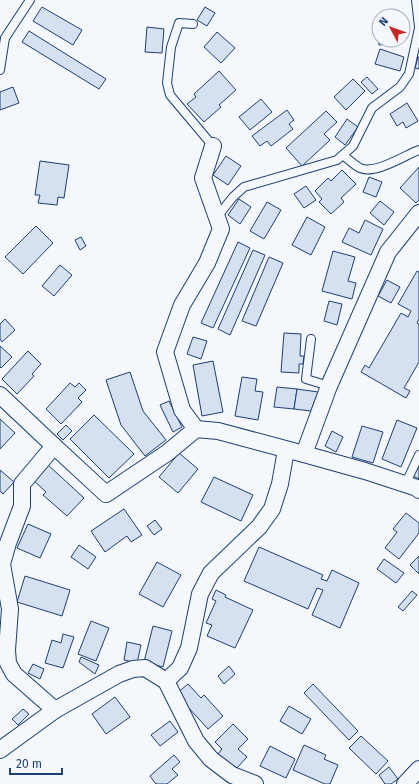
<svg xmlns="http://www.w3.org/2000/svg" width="419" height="784" viewBox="0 0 419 784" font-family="'Fira Sans',sans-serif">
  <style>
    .building { fill: #d5e0f0; stroke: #1d3f73 }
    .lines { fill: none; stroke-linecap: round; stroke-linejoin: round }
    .service-casing { stroke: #1d3f73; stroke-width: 10 }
    .minor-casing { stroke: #1d3f73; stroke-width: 18 }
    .service { stroke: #f4f7fb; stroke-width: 8 }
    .minor { stroke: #f4f7fb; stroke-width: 16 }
  </style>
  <rect width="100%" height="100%" fill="#f4f7fb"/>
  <g class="building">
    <polygon points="42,7 82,30 73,45 33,21"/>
    <polygon points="205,7 215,13 207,26 197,20"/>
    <polygon points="377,23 379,23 379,40 402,40 402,42 379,45"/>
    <polygon points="147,27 164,29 162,53 145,52"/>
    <polygon points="29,31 106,79 99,89 22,42"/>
    <polygon points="217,32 235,48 221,63 204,47"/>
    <polygon points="380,49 404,57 400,71 375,64"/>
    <polygon points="418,57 419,57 419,69 415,68"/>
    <polygon points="219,71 236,90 219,105 221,107 204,122 187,104 196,97 194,94"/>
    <polygon points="367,77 378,89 372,94 361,82"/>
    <polygon points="353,79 365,91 346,110 334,97"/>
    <polygon points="13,87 19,103 0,110 0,92"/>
    <polygon points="261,99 272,112 250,130 239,117"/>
    <polygon points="407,103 418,121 406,128 403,122 397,126 390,114"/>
    <polygon points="287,110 294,120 289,124 293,129 271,146 267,141 260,146 252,136"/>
    <polygon points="326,111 337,122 324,134 330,140 302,166 286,148"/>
    <polygon points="347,119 358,127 345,145 335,137"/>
    <polygon points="226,156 241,166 228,185 213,175"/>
    <polygon points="40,161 69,165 64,198 58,197 57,205 38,203 40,195 35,195"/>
    <polygon points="419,167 419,200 416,203 400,188"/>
    <polygon points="342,170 356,184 341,198 344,202 331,214 319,202 322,199 315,191 328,178 331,181"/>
    <polygon points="369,177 382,182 376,197 363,192"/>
    <polygon points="306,186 316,200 304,208 294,194"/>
    <polygon points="239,199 251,207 240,224 228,215"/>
    <polygon points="380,201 394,212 384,225 370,213"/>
    <polygon points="267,202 281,210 264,239 250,231"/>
    <polygon points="307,217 325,227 311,255 292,245"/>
    <polygon points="365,220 383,229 371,255 342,242 349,228 359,233"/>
    <polygon points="36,226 53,243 23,274 5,257"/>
    <polygon points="81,237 86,246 80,250 75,240"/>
    <polygon points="238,242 250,248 213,328 201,323"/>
    <polygon points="253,250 265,255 230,335 218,329"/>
    <polygon points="333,251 355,257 348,281 356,283 352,299 322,291"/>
    <polygon points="269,257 283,263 256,326 242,321"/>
    <polygon points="60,265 72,275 54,296 42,286"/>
    <polygon points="417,271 419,272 419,319 417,323 419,324 419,362 404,388 410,391 406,398 361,372 365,365 369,368 401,313 408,317 411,311 398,304"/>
    <polygon points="387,280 400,287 391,303 378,296"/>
    <polygon points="329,301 342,304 337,325 324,321"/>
    <polygon points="5,319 15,330 2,342 0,339 0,324"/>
    <polygon points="284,333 301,334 300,356 304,356 303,364 299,364 299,373 281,372"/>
    <polygon points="193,337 207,341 201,359 187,354"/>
    <polygon points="0,346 12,357 1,368 0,367"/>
    <polygon points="28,351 41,364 32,374 34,376 17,394 2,379"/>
    <polygon points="213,361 223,412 202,416 193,365"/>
    <polygon points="130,372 143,411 166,440 145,456 121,425 106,380"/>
    <polygon points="242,377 257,379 255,391 263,392 258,420 235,416"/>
    <polygon points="70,383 75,387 79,383 86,390 78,398 82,402 61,424 46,409"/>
    <polygon points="277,387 297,389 294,409 274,407"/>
    <polygon points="297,389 318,392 311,411 294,409"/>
    <polygon points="169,401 182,427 173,432 160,405"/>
    <polygon points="94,415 134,454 109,478 70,439"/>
    <polygon points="0,419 15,433 0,449"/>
    <polygon points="397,420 417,428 401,467 382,459"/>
    <polygon points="66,425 72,431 63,440 57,434"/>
    <polygon points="362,426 383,432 373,463 352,457"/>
    <polygon points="332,431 343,437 336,452 325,446"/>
    <polygon points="179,453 198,469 178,493 159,477"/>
    <polygon points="47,464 84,498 67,516 43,495 46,492 33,480"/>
    <polygon points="419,464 419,479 413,476"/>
    <polygon points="0,470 14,482 3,494 0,491"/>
    <polygon points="214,477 253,495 241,521 201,502"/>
    <polygon points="124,509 142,535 131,542 127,536 105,552 91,531"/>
    <polygon points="406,513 419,523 419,533 399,559 385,548 397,532 393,529"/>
    <polygon points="155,520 162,529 154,535 147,526"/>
    <polygon points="28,524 51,534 40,558 17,548"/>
    <polygon points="79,545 96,557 88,569 71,557"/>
    <polygon points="259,547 323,575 321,579 327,581 332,570 359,583 340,628 312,615 323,590 317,588 308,609 244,581"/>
    <polygon points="419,556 419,574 410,565"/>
    <polygon points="384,559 404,573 396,583 377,569"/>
    <polygon points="157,562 181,575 163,607 139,594"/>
    <polygon points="25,576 70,590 62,616 17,602"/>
    <polygon points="216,590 226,595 225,597 253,610 235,648 207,636 212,625 206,623 216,601 212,599"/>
    <polygon points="412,591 417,595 403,611 398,607"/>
    <polygon points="91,621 109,628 96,661 78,654"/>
    <polygon points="153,626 172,631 163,667 144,662"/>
    <polygon points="63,634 74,637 63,668 45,663 52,640 61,643"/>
    <polygon points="127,642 141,645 137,663 124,660"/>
    <polygon points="81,657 99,665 95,674 79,662"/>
    <polygon points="33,664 44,669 40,679 28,673"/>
    <polygon points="229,666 235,674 224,684 218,676"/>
    <polygon points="188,684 201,698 204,695 223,716 208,729 176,694"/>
    <polygon points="313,684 358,731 349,740 304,693"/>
    <polygon points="115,697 130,717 106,734 92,714"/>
    <polygon points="289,706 311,719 302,734 280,721"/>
    <polygon points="23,709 29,714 18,725 12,719"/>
    <polygon points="170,721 178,732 160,746 151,735"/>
    <polygon points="233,724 248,739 238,749 247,757 235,770 218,754 222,749 215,742"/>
    <polygon points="361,736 388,761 376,774 349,748"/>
    <polygon points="304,745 326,755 324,759 338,765 330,784 325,784 293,770"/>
    <polygon points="270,746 295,759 286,778 260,766"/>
    <polygon points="174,755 180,762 172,769 178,775 167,784 156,784 150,776"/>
    <polygon points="389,767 398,779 391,784 385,784 379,775"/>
  </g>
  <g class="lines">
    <defs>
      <g id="service">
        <polyline points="416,0 419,27"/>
        <polyline points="193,24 179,23 171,47 167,83 170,95 213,146"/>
        <polyline points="0,70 5,38 30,0"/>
        <path d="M343,155C348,159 354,165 360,168C375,175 405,155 419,150"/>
        <polyline points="217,217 233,197 244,187 337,160 353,146 372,108 400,87 409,74 419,28"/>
        <polyline points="311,339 306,379 329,386"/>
        <polyline points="405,485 419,455"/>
      </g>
      <g id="minor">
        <polyline points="0,395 54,446 106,494 167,453 196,429 218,431 304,454 365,471 417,488 419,490"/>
        <polyline points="196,429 182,410 165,352 182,305 207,263 221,229 203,178 213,146"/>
        <polyline points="54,446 22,484 22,506 8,543 2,564 10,609 7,650 8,663 14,674 55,710"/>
        <polyline points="304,454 329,386 388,252 419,213"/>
        <polyline points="166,681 180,668 189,648 200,594 211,573 259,527 272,509 280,484 286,450"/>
        <polyline points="0,750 55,710 119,674 133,669 145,668 166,681 196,741 211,759 232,775 255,784"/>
        <polyline points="405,784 419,769"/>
      </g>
    </defs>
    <use href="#service" class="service-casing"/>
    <use href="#minor" class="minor-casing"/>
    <use href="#service" class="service"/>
    <use href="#minor" class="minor"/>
  </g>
  <g transform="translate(391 28) rotate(311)"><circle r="19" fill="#f4f7fb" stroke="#9eadc5"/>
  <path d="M0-3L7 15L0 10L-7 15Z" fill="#c62828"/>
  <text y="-6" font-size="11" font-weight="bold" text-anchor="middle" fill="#1d3f73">N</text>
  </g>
  <path d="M10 768v6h52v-6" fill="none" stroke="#1d3f73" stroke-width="2"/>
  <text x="16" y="768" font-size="12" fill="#1d3f73" stroke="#f4f7fb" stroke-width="3" paint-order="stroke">20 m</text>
</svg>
